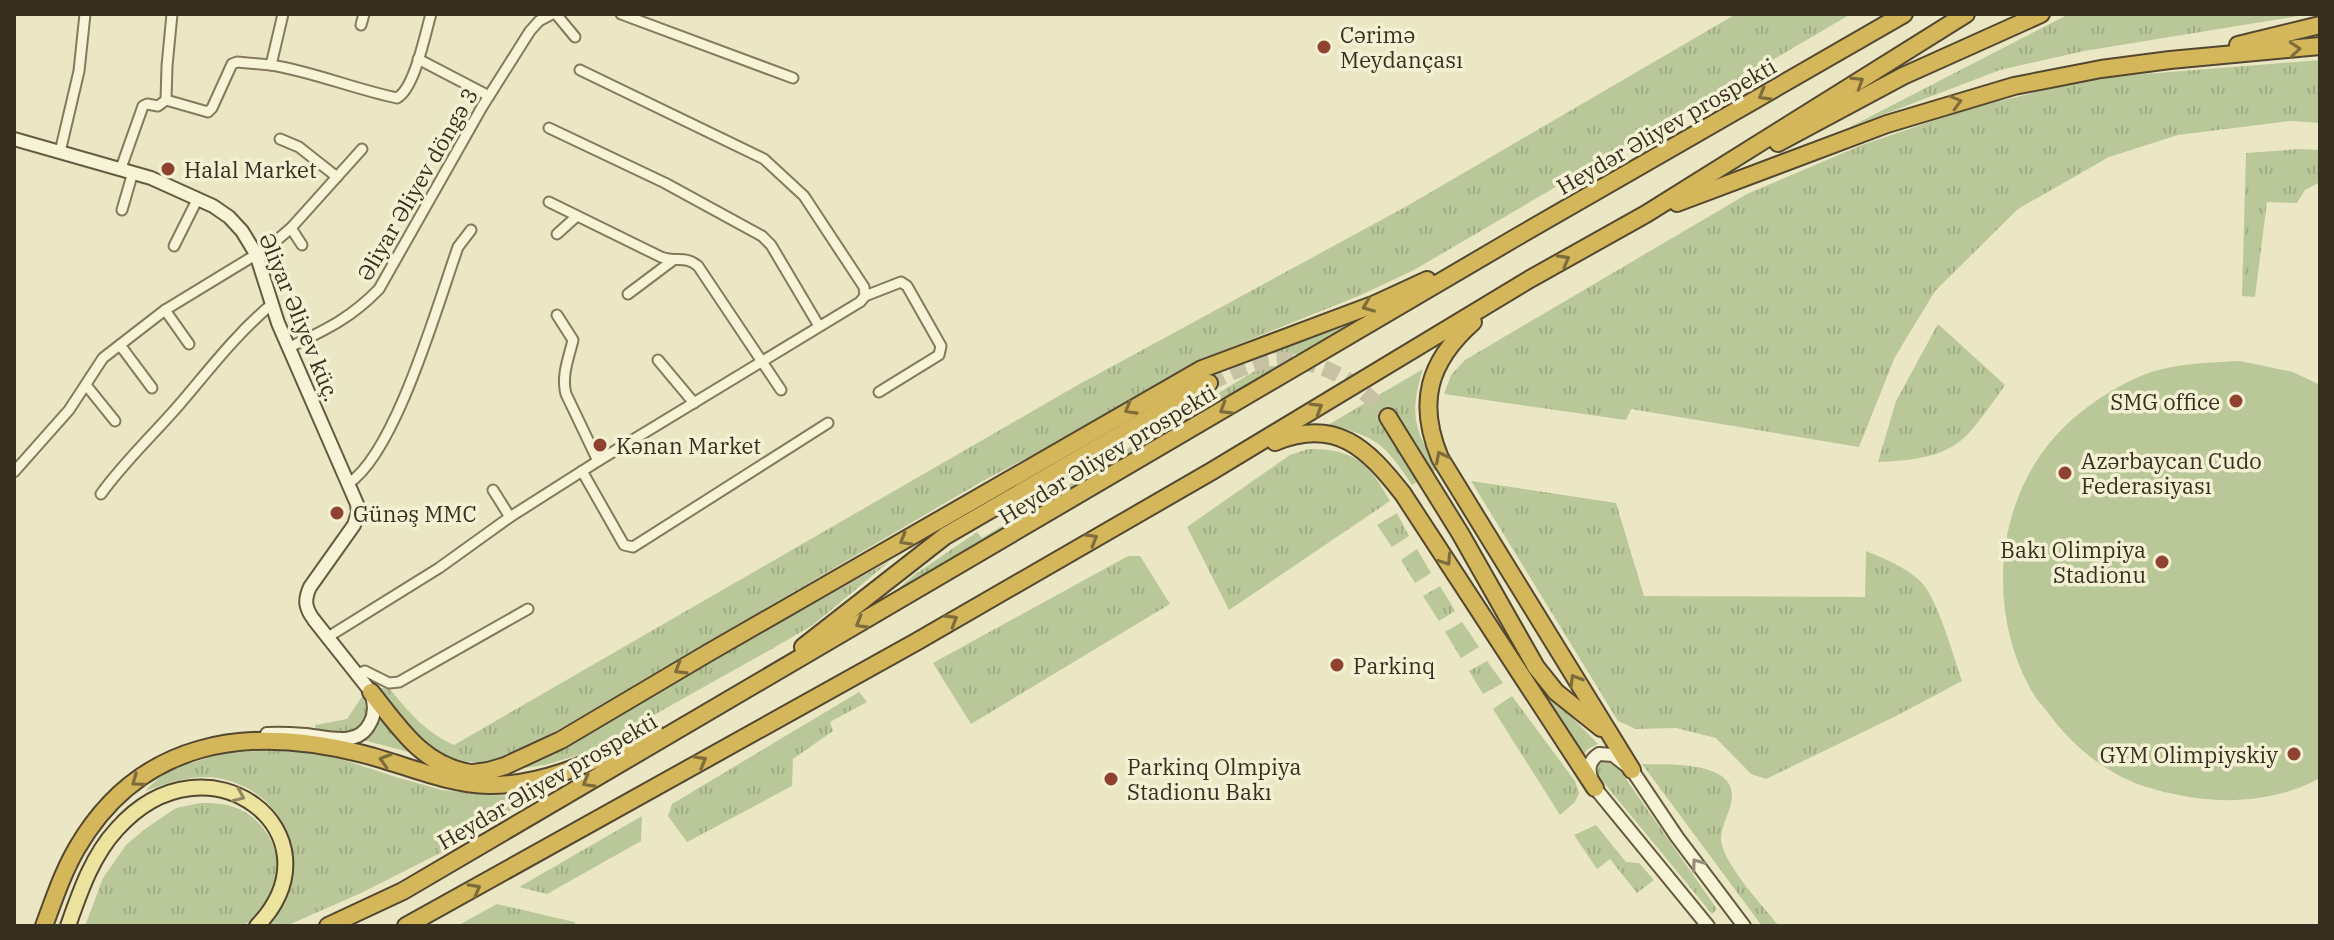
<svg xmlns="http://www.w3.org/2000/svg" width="2334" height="940" viewBox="0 0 2334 940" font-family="'IBM Plex Serif',serif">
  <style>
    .grass { fill: url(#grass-tufts) }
    .pitch { fill: #bac899 }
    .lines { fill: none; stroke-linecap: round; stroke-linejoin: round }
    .highway-tunnel { stroke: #c7c2a4; stroke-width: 16; stroke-dasharray: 16 8; stroke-linecap: butt }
    .street-casing { stroke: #857a5c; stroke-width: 13 }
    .secondary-casing { stroke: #665b3f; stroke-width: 16 }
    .primary-casing { stroke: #534730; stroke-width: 18 }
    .highway-casing { stroke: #534730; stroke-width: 20 }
    .street { stroke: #f6f3d7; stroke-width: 9 }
    .secondary { stroke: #f6f3d7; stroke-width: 12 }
    .primary { stroke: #ece39f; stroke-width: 14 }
    .highway { stroke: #d5b75b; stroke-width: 16 }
    .oneway { stroke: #7e6c3a }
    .oneway2 { stroke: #91885f }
    .oneway3 { stroke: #96907b }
    .poi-dot { fill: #8f4230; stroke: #f3f0d4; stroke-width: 3 }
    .labels { text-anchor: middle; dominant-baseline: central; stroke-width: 7; stroke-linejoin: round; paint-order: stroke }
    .poi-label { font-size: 22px; fill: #362e1f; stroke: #f3f0d4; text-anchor: start }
    .street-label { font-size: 22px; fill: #362e1f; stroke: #f3f0d4 }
  </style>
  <defs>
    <pattern id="grass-tufts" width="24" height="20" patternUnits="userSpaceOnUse" patternTransform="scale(2)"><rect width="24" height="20" fill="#bac899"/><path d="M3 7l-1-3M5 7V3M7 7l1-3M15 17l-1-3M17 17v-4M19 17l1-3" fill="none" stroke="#a0ac83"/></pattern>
  </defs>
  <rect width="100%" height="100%" fill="#ebe7c5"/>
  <g class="grass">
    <path d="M1736,14H1851L1414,270L1361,295L1197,361L1065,438L981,482L527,748C448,786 421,741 373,687L390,689C409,713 426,732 454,745L1076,386L1407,206Z"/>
    <polygon points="2069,14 2311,14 2084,51 2000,70 1848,128"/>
    <polygon points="2320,60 2320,123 2290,121 2178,135 2109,157 2018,209 1935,291 1895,357 1859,447 1631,409 1626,420 1444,394 1451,375 1465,360 1747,194 1862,145 1971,108 2095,78"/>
    <polygon points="2301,149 2320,150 2320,182 2305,190 2297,203 2267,202 2255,297 2242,296 2246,153"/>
    <polygon points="1363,320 1303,355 1268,353"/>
    <path d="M1938,324L2005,385C1993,402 1981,420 1967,435C1945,458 1908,461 1878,462L1896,401Z"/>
    <polygon points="1284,365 868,615 914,575 977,532 982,538 1261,367"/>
    <path d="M1423,369C1409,414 1414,429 1438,469L1431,473L1413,440L1389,407L1378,420L1420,480L1412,485C1385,444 1376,436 1328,425Z"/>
    <path d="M1308,449C1353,448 1369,463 1390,501L1229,610L1187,527L1290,455Z"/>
    <path d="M1471,481L1616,503L1644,596L1865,597L1866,551C1885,559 1906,567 1921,582C1937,597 1954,658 1962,681L1894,717L1766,779L1751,774L1716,738L1676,728L1636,729L1618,721Z"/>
    <polygon points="1397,513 1409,536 1392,547 1377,525"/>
    <polygon points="1417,549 1431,573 1415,583 1401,560"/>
    <polygon points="1128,556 1140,556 1170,604 971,724 933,663"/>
    <polygon points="890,561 813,625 770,650 588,752 545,765 518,769"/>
    <polygon points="1440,586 1455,611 1439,621 1423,596"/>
    <polygon points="1462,622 1479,647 1461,658 1445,632"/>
    <polygon points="1487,661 1503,683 1483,694 1469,671"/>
    <polygon points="1539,683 1598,744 1588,749 1582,757 1534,686"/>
    <polygon points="859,692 867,702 830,722 833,731 793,759 792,786 687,842 668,816 672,804"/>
    <path d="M363,695C376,738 348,733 316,730L315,725L347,719Z"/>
    <polygon points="1512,696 1575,781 1579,793 1575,802 1560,815 1493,709"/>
    <polygon points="380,713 416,754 363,740 376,729"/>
    <path d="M269,750L319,752L396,777L442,790L488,795L533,796L460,843L361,893L286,926H269C277,913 288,897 290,882C299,830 269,787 217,778C193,774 168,783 145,791L164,773L189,764L220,754Z"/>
    <polygon points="1602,759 1614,762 1717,909 1712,914 1595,772 1595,766"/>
    <path d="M1642,764C1666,765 1734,760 1732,797C1731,811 1721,825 1721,839C1722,863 1764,907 1779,926H1762Z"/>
    <path d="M200,803C210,803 221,803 231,806C265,816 285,853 275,886C270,903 256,915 244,926H85L103,878L126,845L145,829L176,808Z"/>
    <polygon points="642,816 641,841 547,894 519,887"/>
    <polygon points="1596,825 1626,862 1639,863 1654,880 1637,893 1610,859 1597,869 1574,835"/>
    <polygon points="497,904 574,922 577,926 457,926"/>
  </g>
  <path class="pitch" d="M2240,361L2293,372L2320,385V778C2279,801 2225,805 2179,795C2169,793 2159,791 2150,788C2110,777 2073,747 2049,714C2043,706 2036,699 2031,690C1988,613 1994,508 2052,440C2074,414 2103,394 2134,379C2167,363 2205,363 2240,361Z"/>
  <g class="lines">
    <path class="highway-tunnel" d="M1209,383C1226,375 1244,366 1262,362C1312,352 1358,380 1388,417"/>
    <defs>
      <g id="street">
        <polyline points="556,14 575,37"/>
        <polyline points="621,14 793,78"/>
        <polyline points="361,25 364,14"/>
        <polyline points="418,59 489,96"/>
        <path d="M271,65C314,72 354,89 397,98C415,88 425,34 431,14"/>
        <polyline points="580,70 764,159 804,196 864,287 865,296"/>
        <polyline points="166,100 208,112 212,108 232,64 237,62 271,65 283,14"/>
        <polyline points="549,128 665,183 762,236 771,245 819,326"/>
        <polyline points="280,139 299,147 337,177"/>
        <polyline points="60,152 79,71 85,14"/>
        <polyline points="121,168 143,106 147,104 158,106 166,100 167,66 172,14"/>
        <path d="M549,202L661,257C677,263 685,255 698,266L781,390"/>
        <polyline points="122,210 133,172"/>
        <polyline points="291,228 302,245"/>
        <polyline points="557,234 577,216"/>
        <polyline points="174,246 198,198"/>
        <polyline points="628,294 672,261"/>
        <polyline points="165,310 189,344"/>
        <path d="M557,315L573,340C569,357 561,376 566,394L598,461"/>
        <polyline points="120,345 152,388"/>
        <path d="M288,348C325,330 350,319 379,289L482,107L530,31L539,21L552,14"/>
        <polyline points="658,360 694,403"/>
        <polyline points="86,385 115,421"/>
        <polyline points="582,471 624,545 633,547 828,423"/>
        <polyline points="14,472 69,410 103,358 165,310 270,246 291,228 362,149"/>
        <path d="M349,483C396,452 438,303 458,247L471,230"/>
        <polyline points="493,490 510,517"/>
        <path d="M101,494C124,462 153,435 179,405C209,370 236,334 272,304"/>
        <polyline points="328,637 439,568 510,517 598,461 860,302 865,296 901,282 907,286 941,346 939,355 879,392"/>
        <polyline points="356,674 365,671 389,683 399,682 528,609"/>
      </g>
      <g id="secondary">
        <path d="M14,139L151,178L213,206L229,217L242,231L256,254L278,323L357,504L358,512L354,525L310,587C304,600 305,608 314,620L371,692C374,703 376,713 370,723C358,748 327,737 306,735C293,734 280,733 267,734"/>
        <path d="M1708,926L1595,788C1589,774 1585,763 1599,754L1613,755L1632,770L1677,837L1744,926"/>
      </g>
      <path id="primary" d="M68,926C80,892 92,856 117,829C208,727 345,834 257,926"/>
      <g id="highway">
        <polyline points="2238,45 2320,25"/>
        <polyline points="1778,143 1903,76 2041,14"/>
        <polyline points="1677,203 1887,124 2014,86 2101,69 2170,60 2320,46"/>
        <path d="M1473,322C1428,362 1417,403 1440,458L1632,770"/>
        <polyline points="1388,417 1460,533 1536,667 1556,692 1601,728"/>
        <path d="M1275,442C1336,417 1367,448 1403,494L1595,788"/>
        <polyline points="803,647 945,536 1209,383"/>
        <path d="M371,692C399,727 422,765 470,773"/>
        <polyline points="458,775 488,771 505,766 561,740 708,653 1202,369 1375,304 1427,280"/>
        <path d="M44,926C54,899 63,872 77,848C140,740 247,725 359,753C402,763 444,784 489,785C548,786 603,756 655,733"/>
        <polyline points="328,926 403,891 1515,238 1904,14"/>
        <polyline points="406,926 916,642 1212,471 1530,279 1646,214 1966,14"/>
      </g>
    </defs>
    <use href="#street" class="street-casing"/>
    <use href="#secondary" class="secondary-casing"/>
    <use href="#primary" class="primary-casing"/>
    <use href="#highway" class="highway-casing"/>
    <use href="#street" class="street"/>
    <use href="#secondary" class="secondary"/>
    <use href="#primary" class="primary"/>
    <use href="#highway" class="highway"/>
  </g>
  <defs><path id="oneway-chevron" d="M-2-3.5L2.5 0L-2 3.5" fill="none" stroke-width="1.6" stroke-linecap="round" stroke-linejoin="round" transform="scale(2)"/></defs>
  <g class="oneway">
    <use href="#oneway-chevron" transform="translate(2295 49) rotate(-5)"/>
    <use href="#oneway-chevron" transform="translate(1858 82) rotate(-32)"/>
    <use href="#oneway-chevron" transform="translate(1764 95) rotate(150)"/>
    <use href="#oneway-chevron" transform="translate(1956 102) rotate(-16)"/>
    <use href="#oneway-chevron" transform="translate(1564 260) rotate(-29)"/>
    <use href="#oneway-chevron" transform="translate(1368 306) rotate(158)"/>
    <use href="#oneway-chevron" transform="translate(1317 408) rotate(-31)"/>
    <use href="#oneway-chevron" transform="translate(1130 409) rotate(150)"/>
    <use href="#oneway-chevron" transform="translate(1225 409) rotate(149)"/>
    <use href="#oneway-chevron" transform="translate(1441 457) rotate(-117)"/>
    <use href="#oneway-chevron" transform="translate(1092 539) rotate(-30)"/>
    <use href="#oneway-chevron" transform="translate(905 540) rotate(150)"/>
    <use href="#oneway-chevron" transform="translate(1446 560) rotate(57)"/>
    <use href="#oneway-chevron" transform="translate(952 620) rotate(-31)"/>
    <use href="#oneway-chevron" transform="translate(861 623) rotate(150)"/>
    <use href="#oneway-chevron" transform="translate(680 669) rotate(149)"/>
    <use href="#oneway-chevron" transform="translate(1575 680) rotate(-121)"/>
    <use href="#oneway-chevron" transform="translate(385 760) rotate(-163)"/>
    <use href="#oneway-chevron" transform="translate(701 761) rotate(-29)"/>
    <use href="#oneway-chevron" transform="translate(137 781) rotate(144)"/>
    <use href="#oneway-chevron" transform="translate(588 782) rotate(150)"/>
    <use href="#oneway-chevron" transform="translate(475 889) rotate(-29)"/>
  </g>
  <use class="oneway2" href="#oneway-chevron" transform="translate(239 796) rotate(24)"/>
  <use class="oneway3" href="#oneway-chevron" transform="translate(1697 864) rotate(-126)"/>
  <g class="poi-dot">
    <circle cx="1324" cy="47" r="8"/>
    <circle cx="168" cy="169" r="8"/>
    <circle cx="2236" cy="401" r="8"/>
    <circle cx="600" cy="445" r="8"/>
    <circle cx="2065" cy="473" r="8"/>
    <circle cx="337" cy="513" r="8"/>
    <circle cx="2162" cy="562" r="8"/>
    <circle cx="1337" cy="665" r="8"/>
    <circle cx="2294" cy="754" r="8"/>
    <circle cx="1111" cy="779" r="8"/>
  </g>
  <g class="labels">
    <g class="poi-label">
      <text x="1340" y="34">Cərimə<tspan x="1340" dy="25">Meydançası</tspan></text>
      <text x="184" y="169">Halal Market</text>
      <text x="2220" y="401" text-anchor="end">SMG office</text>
      <text x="616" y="445">Kənan Market</text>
      <text x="2081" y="460">Azərbaycan Cudo<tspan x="2081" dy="25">Federasiyası</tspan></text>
      <text x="353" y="513">Günəş MMC</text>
      <text x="2146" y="549" text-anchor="end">Bakı Olimpiya<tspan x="2146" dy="25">Stadionu</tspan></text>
      <text x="1353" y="665">Parkinq</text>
      <text x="2278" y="754" text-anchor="end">GYM Olimpiyskiy</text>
      <text x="1127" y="766">Parkinq Olmpiya<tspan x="1127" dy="25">Stadionu Bakı</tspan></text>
    </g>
    <g class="street-label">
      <text transform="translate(1666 126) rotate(-30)">Heydər Əliyev prospekti</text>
      <text transform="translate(417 184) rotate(-60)">Əliyar Əliyev döngə 3</text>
      <text transform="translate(300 317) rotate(68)">Əliyar Əliyev küç.</text>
      <text transform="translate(1107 454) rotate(-31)">Heydər Əliyev prospekti</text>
      <text transform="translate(547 781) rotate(-30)">Heydər Əliyev prospekti</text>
    </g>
  </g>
  <rect width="2334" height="940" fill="none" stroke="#362e1f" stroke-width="32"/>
</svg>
